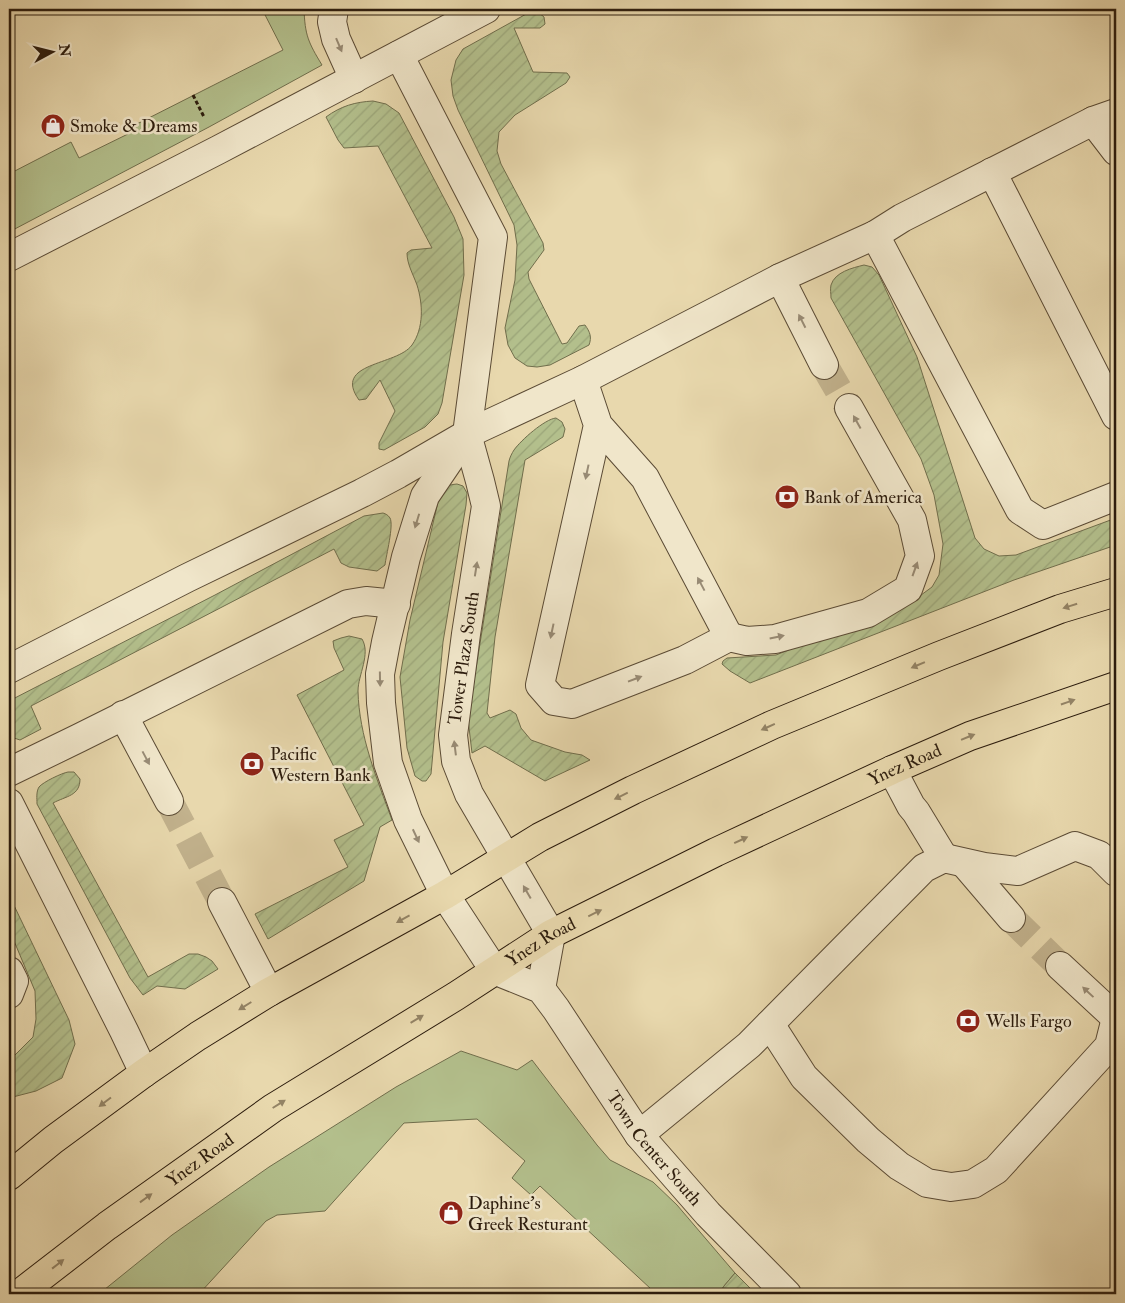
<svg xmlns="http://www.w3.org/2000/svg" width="1125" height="1303" viewBox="0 0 1125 1303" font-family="'IM FELL Double Pica',serif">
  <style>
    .grass { fill: #b3bf8c; stroke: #706e4c }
    .garden { fill: url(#garden-furrows); stroke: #706e4c }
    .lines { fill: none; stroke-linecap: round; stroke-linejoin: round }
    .minor-tunnel { stroke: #c2b28d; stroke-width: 28; stroke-dasharray: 28 14; stroke-linecap: butt }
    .minor-casing { stroke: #5b4b35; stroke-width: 30 }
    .major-casing { stroke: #2c1c0d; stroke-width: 30 }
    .path { stroke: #2c1c0d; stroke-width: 3; stroke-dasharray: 4 2.5; stroke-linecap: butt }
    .minor { stroke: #f0e6ca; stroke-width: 28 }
    .major { stroke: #e8d8ad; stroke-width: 28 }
    .oneway { fill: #988b75 }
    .oneway2 { fill: #938365 }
    .labels { text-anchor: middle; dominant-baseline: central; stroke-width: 5; stroke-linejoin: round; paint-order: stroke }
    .poi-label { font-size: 18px; fill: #2c1c0d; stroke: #f0e6ca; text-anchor: start }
    .street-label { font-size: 18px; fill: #2c1c0d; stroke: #f0e6ca }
  </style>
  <defs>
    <pattern id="garden-furrows" width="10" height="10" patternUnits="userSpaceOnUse" patternTransform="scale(1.25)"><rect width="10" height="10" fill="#b3bf8c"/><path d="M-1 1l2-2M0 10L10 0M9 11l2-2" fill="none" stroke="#9aa478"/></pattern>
  </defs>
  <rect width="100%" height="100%" fill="#e8d8ad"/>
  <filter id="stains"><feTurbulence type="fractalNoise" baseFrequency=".004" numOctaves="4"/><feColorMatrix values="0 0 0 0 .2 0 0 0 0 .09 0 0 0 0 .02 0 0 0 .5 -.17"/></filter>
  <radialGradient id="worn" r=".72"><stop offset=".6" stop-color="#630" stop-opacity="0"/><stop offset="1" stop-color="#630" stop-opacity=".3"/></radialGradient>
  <g class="grass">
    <path d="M262,9H304C305,35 308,42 322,65L209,127L9,232V174L71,142L79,158L132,132L131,127L283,50Z"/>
    <polygon points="461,1051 517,1070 532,1060 597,1145 610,1160 653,1182 677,1205 735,1273 724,1286 719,1294 648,1294 651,1289 540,1186 531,1195 512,1178 525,1161 477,1119 404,1123 325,1211 277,1215 266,1221 199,1294 99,1294 172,1235 269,1167 396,1087"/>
  </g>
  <g class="garden">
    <path d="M538,12L544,17L545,24L540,28H514L533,72L567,73L570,77L566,83L515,115L499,132L497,151L501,164L543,243L544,250L528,272L529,279L562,344L567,343L579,326L585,325C590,332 592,337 589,345L550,365L537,367L527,366L515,358L508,345L505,328L515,280L517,245L514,225L458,110L453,96L451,80L456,60L463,49L528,13Z"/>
    <path d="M373,101L386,104L399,113L454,217L463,239L464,275L442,403L438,414L425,427L384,450L379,449V443L395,411L380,380L366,399L359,400C332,362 397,366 412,345C424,328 423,304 417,285C413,274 407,264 407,253L411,250L432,248L378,146L344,148L338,140L326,117C341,106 355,102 373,101Z"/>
    <path d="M864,265L872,267L879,275L917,357L975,538L984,549L999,556L1016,555L1116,518V545L1014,580L750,683L730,671L722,664L723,661L727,658L776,655L917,598L932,587L939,575L943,544L934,495L921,459L831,298C831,294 830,289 831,285C835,272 852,268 864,265Z"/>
    <path d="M556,418L562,422L565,429L563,437L525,460L495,637L487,713L490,718L510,710L516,714L521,728L531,740L565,752L582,755L590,760L545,781L485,746L472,753L468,719L509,461C510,457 512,453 514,450C521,440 545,419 556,418Z"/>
    <path d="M457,484L463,486L467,493L466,505L443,642L431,774L426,781H422L415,776L407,748L400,677L410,620L439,498C444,488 445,485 457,484Z"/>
    <path d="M383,513C386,514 388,515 390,518C394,525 386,556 385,565L377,571L349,567L341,563L334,549L31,706L41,729L20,740L14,738L9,728V701L215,595L364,516Z"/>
    <path d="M349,636L362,639C371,654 358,675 358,691C359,736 377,779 392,820L380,827L364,881L268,939L255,914L348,867L334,840L364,825L297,695L344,670L334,648L333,641L341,638Z"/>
    <path d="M68,772H74L80,779C80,796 66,796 53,803L148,977L189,954H198L206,957L212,961L218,969L185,989L157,986L143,995L130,978L37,804C37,798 36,792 39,787C43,782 62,773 68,772Z"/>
    <polygon points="9,895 69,1020 75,1044 62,1078 36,1091 9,1098 9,1061 33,1037 36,1019 35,991 9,929"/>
    <polygon points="735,1273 756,1294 719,1294 724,1286"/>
  </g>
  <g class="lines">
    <g class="minor-tunnel">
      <polyline points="824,365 849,408"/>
      <polyline points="169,801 222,902"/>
      <polyline points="1011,918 1060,966"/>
    </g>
    <defs>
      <g id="minor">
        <polyline points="334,9 332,22 336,39 354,79"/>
        <polyline points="399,55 493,237 467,434 480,481 486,506 466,634 453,735 456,761 469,794 551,934 541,989"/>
        <polyline points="1093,121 1116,151"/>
        <polyline points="992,172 1116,416"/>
        <polyline points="875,235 1020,510 1043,525 1116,496"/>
        <polyline points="9,257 218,150 486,9"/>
        <polyline points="780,278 824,365"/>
        <polyline points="583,380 598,425 645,478 729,637 685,660 572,704 554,701 540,685 598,425"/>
        <path id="s1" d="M463,440L425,496L406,557L386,642L380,674L381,703L388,763L408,820L445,895L494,970L541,989L556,1009L639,1135L708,1214L787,1294"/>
        <polyline points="729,637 747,641 775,639 868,613 908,589 920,556 912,520 849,408"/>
        <polyline points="9,669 187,578 362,493 398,474 467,434 583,380 780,278 875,235 902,218 1093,121 1116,113"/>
        <polyline points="123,715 169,801"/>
        <polyline points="892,770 911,806 916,812 944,858"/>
        <polyline points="9,772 79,738 348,604 366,601 396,604"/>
        <polyline points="9,803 124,1031 144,1073"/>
        <polyline points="964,863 1011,918"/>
        <polyline points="222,902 269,992"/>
        <polyline points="1060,966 1116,1018"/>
        <polyline points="9,971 14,981 9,994"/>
        <polyline points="770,1024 804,1077 868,1140 899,1166 927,1183 951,1187 973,1184 996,1170 1109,1046 1116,1018"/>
        <polyline points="639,1135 749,1045 924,868 944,858 984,867 1018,871 1075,846 1099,855 1116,872"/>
      </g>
      <g id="major">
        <polyline points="9,1176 53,1140 144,1073 198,1036 269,992 445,895 540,837 633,790 772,725 939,656 1060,609 1116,592"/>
        <path id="s2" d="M19,1294L107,1226L273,1108L456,996L551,934L716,852L892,770L970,736L1116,686"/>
      </g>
    </defs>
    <use href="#minor" class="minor-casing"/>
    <use href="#major" class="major-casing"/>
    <polyline class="path" points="193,95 204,117"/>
    <use href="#minor" class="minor"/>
    <use href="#major" class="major"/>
  </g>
  <defs><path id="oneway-solid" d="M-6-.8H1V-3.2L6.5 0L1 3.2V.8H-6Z" transform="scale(1.25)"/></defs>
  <g class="oneway">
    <use href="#oneway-solid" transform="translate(339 45) rotate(67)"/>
    <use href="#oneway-solid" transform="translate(802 321) rotate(-117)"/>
    <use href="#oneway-solid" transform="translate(857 422) rotate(-119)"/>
    <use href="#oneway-solid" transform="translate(587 472) rotate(102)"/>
    <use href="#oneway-solid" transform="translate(417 521) rotate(107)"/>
    <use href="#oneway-solid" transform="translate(476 569) rotate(-81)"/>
    <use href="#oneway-solid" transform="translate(915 569) rotate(-70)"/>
    <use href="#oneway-solid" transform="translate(701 584) rotate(-118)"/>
    <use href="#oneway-solid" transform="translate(552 631) rotate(102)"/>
    <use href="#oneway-solid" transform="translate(777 637) rotate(-12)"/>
    <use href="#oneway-solid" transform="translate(380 679) rotate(89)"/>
    <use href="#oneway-solid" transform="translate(635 679) rotate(-21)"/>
    <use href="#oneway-solid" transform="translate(455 748) rotate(-97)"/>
    <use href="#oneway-solid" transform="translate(146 758) rotate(62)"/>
    <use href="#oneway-solid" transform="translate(416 836) rotate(65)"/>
    <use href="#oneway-solid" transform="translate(527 892) rotate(-120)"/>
    <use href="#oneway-solid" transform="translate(1088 992) rotate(-137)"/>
  </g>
  <g class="oneway2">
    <use href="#oneway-solid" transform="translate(1070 606) rotate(163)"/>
    <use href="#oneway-solid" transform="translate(918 665) rotate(157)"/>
    <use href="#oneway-solid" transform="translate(1068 702) rotate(-19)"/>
    <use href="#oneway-solid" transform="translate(768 727) rotate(156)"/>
    <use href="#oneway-solid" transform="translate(968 737) rotate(-22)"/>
    <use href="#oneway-solid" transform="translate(621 796) rotate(154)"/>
    <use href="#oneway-solid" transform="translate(741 840) rotate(-25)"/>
    <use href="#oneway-solid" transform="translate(595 913) rotate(-26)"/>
    <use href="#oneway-solid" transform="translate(403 919) rotate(151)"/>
    <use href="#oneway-solid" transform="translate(245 1006) rotate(148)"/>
    <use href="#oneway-solid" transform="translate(417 1019) rotate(-31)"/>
    <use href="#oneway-solid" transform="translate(105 1102) rotate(143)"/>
    <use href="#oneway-solid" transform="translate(279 1104) rotate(-32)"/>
    <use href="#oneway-solid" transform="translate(146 1198) rotate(-36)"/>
    <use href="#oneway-solid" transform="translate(58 1264) rotate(-38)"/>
  </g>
  <defs>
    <symbol id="shop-disc" viewBox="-11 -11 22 22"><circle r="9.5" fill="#8f2418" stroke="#f0e6ca"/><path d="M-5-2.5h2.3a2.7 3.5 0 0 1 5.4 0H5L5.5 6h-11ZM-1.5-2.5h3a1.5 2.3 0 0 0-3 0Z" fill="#fff"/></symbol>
    <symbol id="bank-disc" viewBox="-11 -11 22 22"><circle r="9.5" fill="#8f2418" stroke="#f0e6ca"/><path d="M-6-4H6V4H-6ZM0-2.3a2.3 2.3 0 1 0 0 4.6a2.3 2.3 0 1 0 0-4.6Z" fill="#fff"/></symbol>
  </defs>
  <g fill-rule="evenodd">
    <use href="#shop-disc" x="39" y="112" width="28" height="28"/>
    <use href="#bank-disc" x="773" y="483" width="28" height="28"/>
    <use href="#bank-disc" x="238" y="750" width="28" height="28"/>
    <use href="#bank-disc" x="954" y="1007" width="28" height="28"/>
    <use href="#shop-disc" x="437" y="1199" width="28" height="28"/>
  </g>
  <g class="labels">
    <g class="poi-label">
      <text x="70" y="126">Smoke &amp; Dreams</text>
      <text x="804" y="497">Bank of America</text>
      <text x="270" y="754">Pacific<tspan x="270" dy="21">Western Bank</tspan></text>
      <text x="986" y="1021">Wells Fargo</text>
      <text x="468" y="1203">Daphine’s<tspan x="468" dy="21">Greek Resturant</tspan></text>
    </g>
    <g class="street-label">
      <text transform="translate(464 658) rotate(-82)">Tower Plaza South</text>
      <text stroke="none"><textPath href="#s2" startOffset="1035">Ynez Road</textPath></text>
      <text stroke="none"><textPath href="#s2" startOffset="630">Ynez Road</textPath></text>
      <text stroke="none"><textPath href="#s1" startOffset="821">Town Center South</textPath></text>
      <text stroke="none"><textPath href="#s2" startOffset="225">Ynez Road</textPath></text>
    </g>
  </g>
  <rect width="1125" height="1303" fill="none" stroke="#e8d8ad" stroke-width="30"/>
  <rect x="10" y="10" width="1105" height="1283" fill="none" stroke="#2c1c0d" stroke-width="2.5"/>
  <rect x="15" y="15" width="1095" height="1273" fill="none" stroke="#2c1c0d"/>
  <g transform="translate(52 52) rotate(83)" stroke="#f0e6ca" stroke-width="4" paint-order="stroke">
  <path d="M0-4L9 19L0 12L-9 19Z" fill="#2c1c0d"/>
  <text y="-8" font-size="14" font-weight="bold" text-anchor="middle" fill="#2c1c0d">N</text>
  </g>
  <rect width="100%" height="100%" filter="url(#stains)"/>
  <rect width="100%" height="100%" fill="url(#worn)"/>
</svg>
